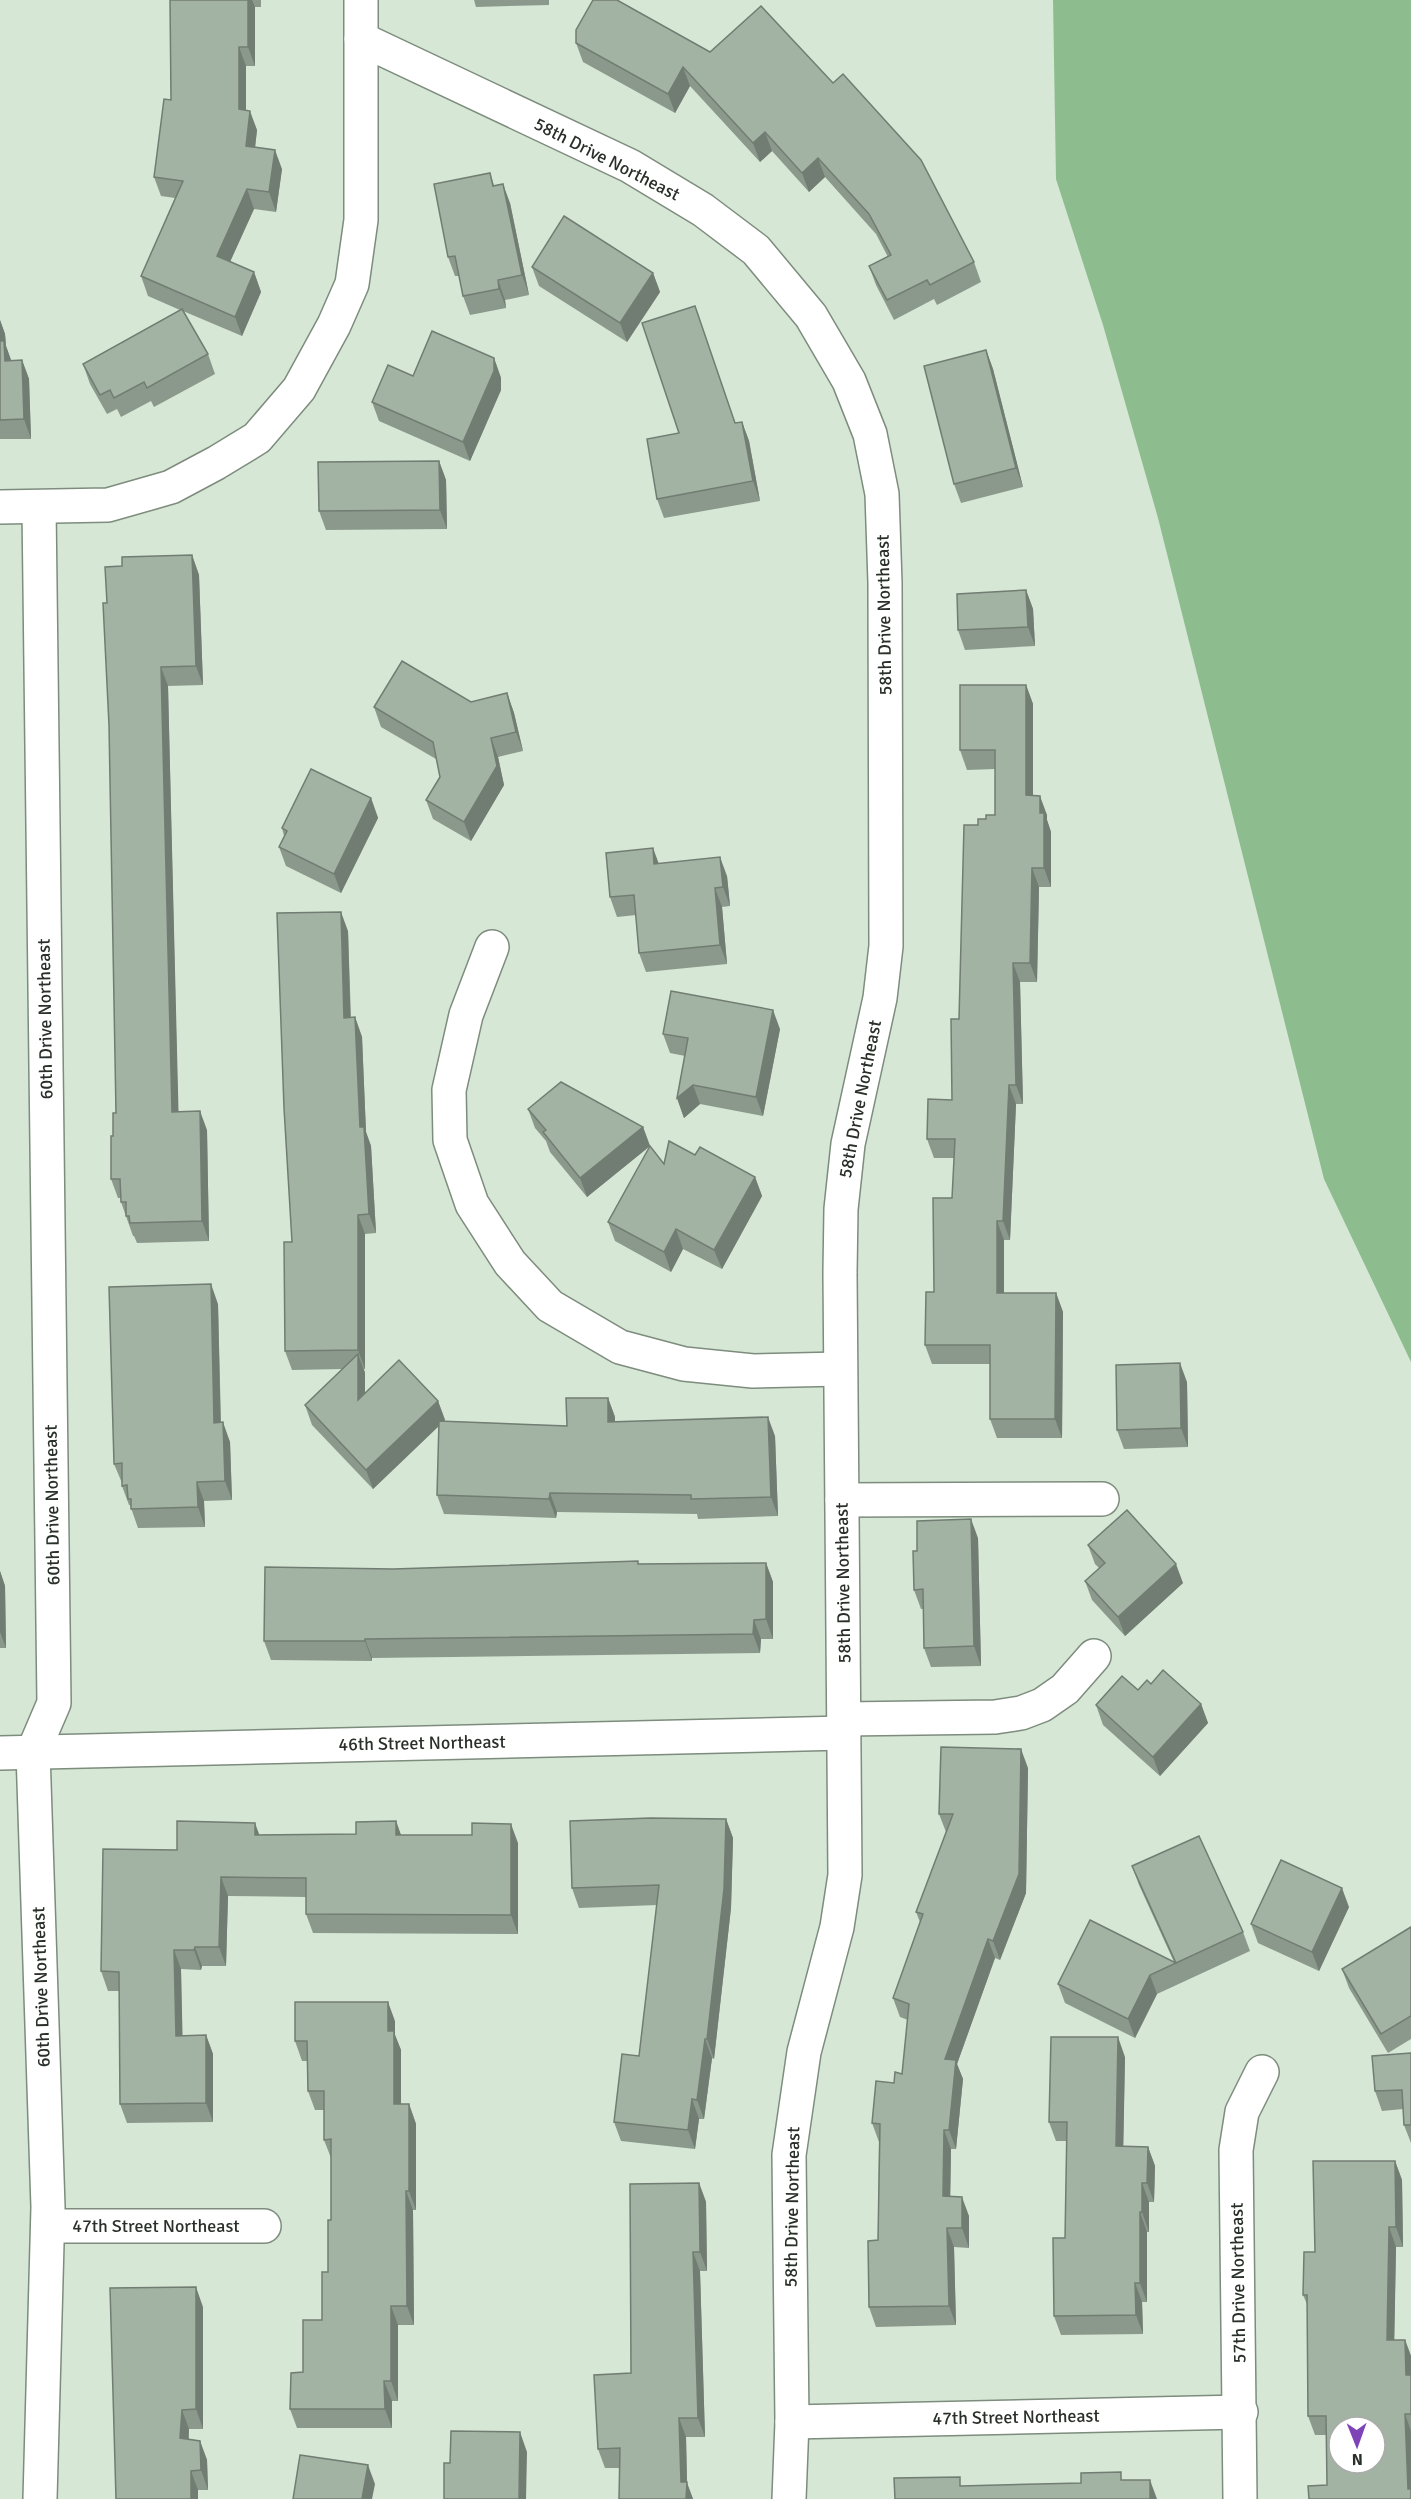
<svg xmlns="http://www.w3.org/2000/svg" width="1411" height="2499" viewBox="0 0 1411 2499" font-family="Signika,sans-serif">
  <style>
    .green { fill: #8dbd8e }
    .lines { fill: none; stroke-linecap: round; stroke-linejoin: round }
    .minor-casing { stroke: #7d8c7d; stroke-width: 36 }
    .minor { stroke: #fff; stroke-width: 33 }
    .wall { fill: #8b998c }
    .shaded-wall { fill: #717d72 }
    .building { fill: #a2b2a3; stroke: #717d72; stroke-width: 1.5; fill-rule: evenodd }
    .labels { text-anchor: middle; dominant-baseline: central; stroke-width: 4.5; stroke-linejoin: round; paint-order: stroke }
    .street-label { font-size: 18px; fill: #292f29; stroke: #fff }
  </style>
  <rect width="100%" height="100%" fill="#d6e7d6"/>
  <polygon class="green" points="1053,0 1411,0 1411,1362 1324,1179 1158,518 1103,325 1056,179"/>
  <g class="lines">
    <defs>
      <g id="minor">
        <polyline points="361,39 630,166 703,210 756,250 811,316 849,381 870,434 882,494 885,583 886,946 880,998 848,1144 841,1209 840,1273 845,1875 837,1927 804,2052 789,2155 792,2422 789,2499"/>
        <polyline points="0,507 108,505 171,487 216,463 257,438 299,389 334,325 352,284 361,220 361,0"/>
        <polyline points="39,507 54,1703 33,1752 48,2207 40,2499"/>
        <polyline points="492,947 466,1015 449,1090 450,1140 472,1204 510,1263 550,1306 620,1347 684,1364 753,1371 840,1369"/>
        <polyline points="842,1500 1102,1499"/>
        <polyline points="844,1719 995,1717 1021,1713 1042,1705 1065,1689 1094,1656"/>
        <polyline points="0,1753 844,1733"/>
        <polyline points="48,2226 264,2226"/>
        <polyline points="792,2422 1241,2412"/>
        <polyline points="1240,2499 1236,2150 1242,2112 1262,2072"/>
      </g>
    </defs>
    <use href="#minor" class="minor-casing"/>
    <use href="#minor" class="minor"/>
  </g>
  <g class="wall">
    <polygon points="170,0 261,0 261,7 255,7 255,66 246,66 246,110 257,130 255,147 282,169 276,212 254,209 230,262 254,272 261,292 242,336 183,311 208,354 215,374 154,407 151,401 121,417 117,409 107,414 90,384 83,364 180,310 148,296 141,276 175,198 161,196 154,177 171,100"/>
    <polygon points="474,0 549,0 549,5 476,7"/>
    <polygon points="593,0 974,262 981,282 937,305 934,299 894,320 876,285 869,266 888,257 876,234 825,177 809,192 772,151 760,162 690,86 675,113 583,62 576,43"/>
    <polygon points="490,173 494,185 510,203 529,295 505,300 506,308 470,315 463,296 459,276 455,276 448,257"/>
    <polygon points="532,267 653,273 660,292 627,342 539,286"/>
    <polygon points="695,306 735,423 742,422 749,441 760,501 664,518 657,499 679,433"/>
    <polygon points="0,320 5,334 6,346 11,360 22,360 29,379 31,439 0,439"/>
    <polygon points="986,350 993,369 1023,487 961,503 954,484"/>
    <polygon points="494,358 501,378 501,390 470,461 379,421 372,402 413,376"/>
    <polygon points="439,461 446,480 447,529 326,530 319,511"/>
    <polygon points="192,555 199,575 203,685 168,686 178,1112 207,1130 209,1241 137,1243 134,1236 133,1236 121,1202 121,1198 118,1198 111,1179 113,1136 116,1113 107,603 122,566"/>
    <polygon points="1026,590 1033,609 1035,646 965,650 958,630"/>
    <polygon points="1026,685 1033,704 1033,796 1047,815 1047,820 1051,832 1051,887 1039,887 1037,982 1020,982 1023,1104 1016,1104 1010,1240 1004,1240 1004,1293 1056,1293 1063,1312 1062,1438 997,1438 990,1419 990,1364 932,1364 925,1345 934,1292 952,1198 954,1158 934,1158 927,1139 952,1100 959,1019 978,825 986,819 995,815 995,769 967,770 960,750"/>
    <polygon points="507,693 514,713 523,751 498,757 504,785 471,841 433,819 426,800 440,777 436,759 381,727 374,707 471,702"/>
    <polygon points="371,798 378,818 341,893 286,866 279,847 284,836 282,828"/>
    <polygon points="653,848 658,863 727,876 730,906 722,907 727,964 646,972 639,953 636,915 617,917 610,897"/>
    <polygon points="348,931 351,1018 355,1017 362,1037 366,1132 371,1146 376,1233 365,1234 365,1369 364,1369 365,1373 365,1393 438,1401 445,1420 444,1421 567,1426 608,1398 615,1417 615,1421 775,1436 778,1516 698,1519 697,1514 557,1512 556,1518 444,1514 437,1495 439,1426 373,1489 312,1425 305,1405 342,1369 292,1370 285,1351 292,1242"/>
    <polygon points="780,1029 763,1116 700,1104 684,1118 677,1098 685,1056 670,1053 663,1034"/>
    <polygon points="528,1109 643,1127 650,1146 587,1197 550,1152 546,1141 535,1128"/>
    <polygon points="695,1155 755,1177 762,1196 722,1269 683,1249 671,1272 615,1241 608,1222 664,1164"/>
    <polygon points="218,1304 221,1423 230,1442 232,1500 204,1501 205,1527 138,1528 130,1505 129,1505 122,1486 122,1483 114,1464"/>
    <polygon points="1187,1382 1188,1447 1124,1449 1117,1430"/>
    <polygon points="978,1538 981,1666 931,1667 924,1648 923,1609 921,1609 914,1590 917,1551"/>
    <polygon points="1088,1545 1183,1583 1125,1636 1092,1600 1085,1581 1099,1568 1095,1564"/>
    <polygon points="766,1563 773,1582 773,1639 761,1639 760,1653 372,1658 372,1661 271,1660 264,1641 393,1569 638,1564"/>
    <polygon points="0,1571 5,1586 6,1648 0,1648"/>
    <polygon points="1138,1690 1201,1704 1208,1723 1160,1776 1103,1725 1096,1705"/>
    <polygon points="1028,1768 1026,1893 1000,1960 995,1958 957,2064 963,2079 956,2149 951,2149 950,2196 969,2216 969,2248 954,2247 956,2325 876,2327 869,2307 878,2240 879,2142 872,2123 894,2083 902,2074 908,2020 900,2017 893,1998 920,1922 916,1912 946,1832 939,1814"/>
    <polygon points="726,1819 733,1838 731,1908 714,2059 712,2058 704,2119 699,2119 695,2149 621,2141 614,2122 639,2056 657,1905 579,1908 572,1888"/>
    <polygon points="396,1821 401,1835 518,1843 518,1934 313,1933 306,1914 306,1897 228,1896 226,1966 202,1966 201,1970 181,1969 182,2036 206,2035 213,2054 213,2122 127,2123 120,2104 119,1991 108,1991 101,1971 177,1850 259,1835 356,1834"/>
    <polygon points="1132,1866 1243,1932 1250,1951 1183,1982 1181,1978 1183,1982 1157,1994 1135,2038 1065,2003 1058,1984 1174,1962 1139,1885"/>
    <polygon points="1349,1907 1319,1971 1258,1943 1251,1924"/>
    <polygon points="1411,1927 1411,2039 1388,2053 1349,1988 1342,1969"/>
    <polygon points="395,2021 395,2035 401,2050 401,2104 409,2104 416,2124 416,2210 413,2210 414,2325 398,2325 398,2401 392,2401 392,2428 297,2428 290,2409 322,2320 328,2272 331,2220 331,2158 324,2140 324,2110 315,2110 308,2091 307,2061 302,2061 295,2041"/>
    <polygon points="1411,2053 1411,2143 1404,2125 1403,2109 1382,2111 1375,2091"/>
    <polygon points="1125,2057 1123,2146 1148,2147 1155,2166 1154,2202 1149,2202 1149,2232 1147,2232 1147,2302 1142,2302 1143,2334 1061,2335 1054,2316 1065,2238 1067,2141 1056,2141 1049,2122"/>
    <polygon points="1395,2161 1402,2180 1403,2247 1396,2247 1394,2340 1405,2340 1411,2356 1411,2499 1327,2485 1326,2435 1315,2435 1308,2416 1307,2304 1303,2295 1315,2252"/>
    <polygon points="699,2183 706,2202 707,2271 700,2271 705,2437 686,2437 687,2483 693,2499 619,2499 620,2468 605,2468 598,2449 631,2373"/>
    <polygon points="203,2307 203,2429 189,2429 189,2439 200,2441 207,2460 208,2490 198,2490 198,2499 116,2499"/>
  </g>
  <g class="shaded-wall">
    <polygon points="248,0 252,0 255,7 255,66 248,47"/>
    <polygon points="239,47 246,66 246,128 239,109"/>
    <polygon points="683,67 690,86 675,113 668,94"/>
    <polygon points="250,111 257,130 253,166 246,146"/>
    <polygon points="765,132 772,151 760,162 753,143"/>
    <polygon points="275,150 282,169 276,212 269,192"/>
    <polygon points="818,158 825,177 809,192 802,173"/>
    <polygon points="503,184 510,203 529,295 522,275"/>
    <polygon points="247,189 254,209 224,275 217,256"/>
    <polygon points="254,272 261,292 242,336 235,317"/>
    <polygon points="653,273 660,292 627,342 620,323"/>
    <polygon points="498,280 505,300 506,308 499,289"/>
    <polygon points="0,320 5,334 6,346 11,360 5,361 0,344"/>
    <polygon points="986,350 993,369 1023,487 1016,468"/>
    <polygon points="494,358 501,378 501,390 470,461 463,442"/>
    <polygon points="22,360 29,379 31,439 24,419"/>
    <polygon points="742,422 749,441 760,501 753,481"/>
    <polygon points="439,461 446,480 447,529 440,510"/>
    <polygon points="192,555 199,575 203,685 196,666"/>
    <polygon points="1026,590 1033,609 1035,646 1028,627"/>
    <polygon points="161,667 168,686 179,1131 172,1112"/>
    <polygon points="1026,685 1033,704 1033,815 1026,795"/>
    <polygon points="507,693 514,713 523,751 516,732"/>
    <polygon points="491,738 498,757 504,785 471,841 464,822"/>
    <polygon points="1040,796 1047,815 1047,820 1051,832 1051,887 1044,868 1040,813"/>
    <polygon points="371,798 378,818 341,893 334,874"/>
    <polygon points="653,848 660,867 654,864"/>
    <polygon points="720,857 727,876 730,906 723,887"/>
    <polygon points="1032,868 1039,887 1037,982 1030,963"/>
    <polygon points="715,888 722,907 727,964 720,945"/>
    <polygon points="341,912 348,931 351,1037 344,1018"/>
    <polygon points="1013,963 1020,982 1023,1104 1016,1085"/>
    <polygon points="773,1010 780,1029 763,1116 756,1097"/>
    <polygon points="355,1017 362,1037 366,1132 371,1146 376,1233 369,1214 360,1127"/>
    <polygon points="693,1085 700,1104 684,1118 677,1098"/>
    <polygon points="1009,1085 1016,1104 1010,1240 1003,1221"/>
    <polygon points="200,1111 207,1130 209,1241 202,1221"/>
    <polygon points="643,1127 650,1146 587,1197 580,1178"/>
    <polygon points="755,1177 762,1196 722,1269 714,1250"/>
    <polygon points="358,1215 365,1234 365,1369 358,1350"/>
    <polygon points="997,1221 1004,1240 1004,1312 997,1293"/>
    <polygon points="676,1229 683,1249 671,1272 664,1252"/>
    <polygon points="211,1284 218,1304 221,1442 214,1423"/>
    <polygon points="1056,1293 1063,1312 1062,1438 1055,1419"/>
    <polygon points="358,1354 365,1373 365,1419 358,1400"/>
    <polygon points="1180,1363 1187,1382 1188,1447 1181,1428"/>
    <polygon points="608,1398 615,1417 615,1441 608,1422"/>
    <polygon points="438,1401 445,1420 373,1489 366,1470"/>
    <polygon points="768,1417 775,1436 778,1516 771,1497"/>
    <polygon points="223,1422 230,1442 232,1500 225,1481"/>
    <polygon points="197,1482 204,1501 205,1527 198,1507"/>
    <polygon points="550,1493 557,1512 556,1518 549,1499"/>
    <polygon points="971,1519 978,1538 981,1666 974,1646"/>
    <polygon points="766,1563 773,1582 773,1639 766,1619"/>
    <polygon points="1176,1564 1183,1583 1125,1636 1118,1617"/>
    <polygon points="0,1571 5,1586 6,1648 0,1632"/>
    <polygon points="754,1620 761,1639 760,1653 753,1634"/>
    <polygon points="365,1639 372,1658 372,1661 365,1641"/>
    <polygon points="1201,1704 1208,1723 1160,1776 1153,1757"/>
    <polygon points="1021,1749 1028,1768 1026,1893 1000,1960 993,1941"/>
    <polygon points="726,1819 733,1838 731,1908 714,2059 707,2039"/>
    <polygon points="396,1821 403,1841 396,1835"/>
    <polygon points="255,1823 262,1842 255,1835"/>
    <polygon points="511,1824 518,1843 518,1934 511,1915"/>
    <polygon points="221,1877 228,1896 226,1966 219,1947"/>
    <polygon points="1342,1888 1349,1907 1319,1971 1312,1952"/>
    <polygon points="988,1939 995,1958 957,2064 963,2079 956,2149 949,2130 945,2059"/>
    <polygon points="195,1947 202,1966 201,1970 194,1950"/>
    <polygon points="174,1950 181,1969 183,2055 176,2036"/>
    <polygon points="1150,1975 1157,1994 1135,2038 1128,2019"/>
    <polygon points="388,2002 395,2021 395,2035 401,2050 401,2124 394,2104 388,2031"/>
    <polygon points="206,2035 213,2054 213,2122 206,2103"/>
    <polygon points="1118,2037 1125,2057 1123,2165 1116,2146"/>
    <polygon points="705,2039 712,2058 704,2119 697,2100"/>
    <polygon points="692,2099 699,2119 695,2149 688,2130"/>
    <polygon points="409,2104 416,2124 416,2210 409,2191"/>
    <polygon points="944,2130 951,2149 950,2215 943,2196"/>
    <polygon points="1148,2147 1155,2166 1154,2202 1147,2183"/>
    <polygon points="1395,2161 1402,2180 1403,2247 1396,2227"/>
    <polygon points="699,2183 706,2202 707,2271 700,2252"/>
    <polygon points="1142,2183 1149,2202 1149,2232 1142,2212"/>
    <polygon points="406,2191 413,2210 414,2325 407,2306"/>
    <polygon points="962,2197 969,2216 969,2248 962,2228"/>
    <polygon points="1140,2212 1147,2232 1147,2302 1140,2283"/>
    <polygon points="1389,2227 1396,2247 1394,2359 1387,2340"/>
    <polygon points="947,2228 954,2247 956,2325 949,2306"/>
    <polygon points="693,2252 700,2271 705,2437 698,2418"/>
    <polygon points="1135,2283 1142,2302 1143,2334 1136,2315"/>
    <polygon points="196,2287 203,2307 203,2429 196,2409"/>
    <polygon points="391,2306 398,2325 398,2401 391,2381"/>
    <polygon points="1405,2340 1411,2356 1411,2389 1406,2375"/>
    <polygon points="384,2381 392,2401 392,2428 385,2409"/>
    <polygon points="182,2410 189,2429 187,2457 180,2438"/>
    <polygon points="1405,2414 1411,2431 1411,2497 1408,2489"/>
    <polygon points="679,2418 686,2437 687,2483 693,2499 686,2499 681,2482"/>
    <polygon points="520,2432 527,2452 526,2499 519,2499"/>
    <polygon points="200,2441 207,2460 208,2490 201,2470"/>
    <polygon points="368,2465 375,2484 372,2499 362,2499"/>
    <polygon points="191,2471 198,2490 198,2499 191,2499"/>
    <polygon points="1150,2480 1157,2499 1150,2499"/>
  </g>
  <g class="building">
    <polygon points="170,0 248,0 248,47 239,47 239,109 250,111 246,146 275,150 269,192 247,189 217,256 254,272 235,317 141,276 183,181 154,177 164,99 171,100"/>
    <polygon points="593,0 617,0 710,52 761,6 833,83 843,74 921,160 974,262 930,285 927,280 887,300 869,266 891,255 869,214 818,158 802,173 765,132 753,143 683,67 668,94 576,43 576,30"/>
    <polygon points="490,173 493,186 503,184 522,275 498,280 499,289 463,296 455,256 448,257 434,184"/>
    <polygon points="564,216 653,273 620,323 532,267"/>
    <polygon points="695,306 735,423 742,422 753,481 657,499 647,439 679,433 642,323"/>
    <polygon points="182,309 208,354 147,388 144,382 114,398 110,390 100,395 83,364"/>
    <polygon points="432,331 494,358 494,371 463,442 372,402 388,365 413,376"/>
    <polygon points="0,341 4,341 5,361 22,360 24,419 0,420"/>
    <polygon points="986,350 1016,468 954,484 924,366"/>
    <polygon points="439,461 440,510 319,511 318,462"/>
    <polygon points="192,555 196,666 161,667 172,1112 200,1111 202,1221 130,1223 129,1216 126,1216 126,1202 121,1202 120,1179 111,1179 111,1136 113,1136 113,1113 116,1113 109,725 103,603 107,603 105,567 122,566 122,557"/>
    <polygon points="1026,590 1028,627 958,630 957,594"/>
    <polygon points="402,661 471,702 507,693 516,732 491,738 497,766 464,822 426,800 440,777 433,742 374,707"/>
    <polygon points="960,685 1026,685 1026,795 1040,796 1040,813 1044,813 1044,868 1032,868 1030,963 1013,963 1016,1085 1009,1085 1003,1221 997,1221 997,1293 1056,1293 1055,1419 990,1419 990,1345 925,1345 926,1292 934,1292 933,1198 952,1198 955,1139 927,1139 928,1099 952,1100 951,1019 959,1019 964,825 978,825 978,819 986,819 986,815 995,815 995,750 960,750"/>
    <polygon points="311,769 371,798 334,874 279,847 287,831 282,828"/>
    <polygon points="653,848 654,864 720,857 723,887 715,888 720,945 639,953 634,895 610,897 606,853"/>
    <polygon points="341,912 344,1018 355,1017 360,1127 364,1127 369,1214 358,1215 358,1350 285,1351 284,1242 292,1242 284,1108 277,913"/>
    <polygon points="671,991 773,1010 756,1097 693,1085 677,1098 688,1038 663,1034"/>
    <polygon points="561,1082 643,1127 580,1178 543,1132 546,1130 528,1109"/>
    <polygon points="669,1141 695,1155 700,1147 755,1177 714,1250 676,1229 664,1252 608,1222 650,1146 664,1164"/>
    <polygon points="211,1284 214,1423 223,1422 225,1481 197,1482 198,1507 131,1509 131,1499 128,1499 127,1485 122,1486 122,1463 114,1464 109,1287"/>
    <polygon points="358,1354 358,1400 399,1360 438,1401 366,1470 305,1405"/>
    <polygon points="1180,1363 1181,1428 1117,1430 1116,1365"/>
    <polygon points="566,1398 608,1398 608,1422 768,1417 771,1497 691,1499 691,1495 550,1493 549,1499 437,1495 439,1421 567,1426"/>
    <polygon points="1127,1510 1176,1564 1118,1617 1085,1581 1105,1563 1088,1545"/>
    <polygon points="971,1519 974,1646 924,1648 923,1589 914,1590 913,1551 917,1551 917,1521"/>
    <polygon points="638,1561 638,1564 766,1563 766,1619 754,1620 753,1634 365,1639 365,1641 264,1641 265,1567 393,1569"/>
    <polygon points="1163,1670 1201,1704 1153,1757 1096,1705 1122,1676 1138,1690 1147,1680 1151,1684"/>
    <polygon points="941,1747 1021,1749 1019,1874 993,1941 988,1939 945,2059 956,2060 949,2130 944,2130 943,2196 962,2197 962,2228 947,2228 949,2306 869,2307 868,2241 878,2240 880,2124 872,2123 876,2081 894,2083 895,2072 902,2074 909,2004 893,1998 923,1914 916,1912 953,1814 939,1814"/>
    <polygon points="650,1818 726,1819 724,1889 707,2039 705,2039 697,2100 692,2099 688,2130 614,2122 622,2054 639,2056 659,1885 572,1888 570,1821"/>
    <polygon points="177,1821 255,1823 255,1835 356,1834 356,1822 396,1821 396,1835 472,1835 472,1823 511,1824 511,1915 306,1914 306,1878 221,1877 219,1947 195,1947 194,1950 174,1950 176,2036 206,2035 206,2103 120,2104 119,1972 101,1971 103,1849 177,1850"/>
    <polygon points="1199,1836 1243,1932 1176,1963 1132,1866"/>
    <polygon points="1281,1860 1342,1888 1312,1952 1251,1924"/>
    <polygon points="1090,1920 1176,1963 1150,1975 1128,2019 1058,1984"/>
    <polygon points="1411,1927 1411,2016 1381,2034 1342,1969"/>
    <polygon points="295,2002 388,2002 388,2031 394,2031 394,2104 409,2104 409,2191 406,2191 407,2306 391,2306 391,2381 384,2381 385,2409 290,2409 291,2373 303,2372 303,2320 322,2320 322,2272 328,2272 328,2220 331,2220 331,2139 324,2140 324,2091 308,2091 307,2041 295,2041"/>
    <polygon points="1051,2037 1118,2037 1116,2146 1148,2147 1147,2183 1142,2183 1142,2212 1140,2212 1140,2283 1135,2283 1136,2315 1054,2316 1053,2238 1065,2238 1067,2122 1049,2122"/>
    <polygon points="1411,2053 1411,2125 1404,2125 1402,2090 1375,2091 1372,2056"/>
    <path d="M1313,2161H1395L1396,2227H1389L1387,2340H1405L1406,2375H1411V2414H1405L1408,2489H1411V2499H1309L1308,2486L1327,2485L1326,2416H1308L1307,2295H1303L1304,2252H1315ZM1339,2427H1375V2463H1339Z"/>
    <polygon points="699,2183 700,2252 693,2252 698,2418 679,2418 681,2482 687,2482 686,2499 619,2499 620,2448 598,2449 594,2375 631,2373 630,2184"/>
    <polygon points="196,2287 196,2409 182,2410 180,2438 200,2441 201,2470 191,2471 191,2499 116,2499 110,2288"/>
    <polygon points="451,2431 520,2432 519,2499 444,2499 444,2463 450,2463"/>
    <polygon points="300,2455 368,2465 362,2499 293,2499"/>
    <polygon points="1121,2472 1121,2480 1150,2480 1150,2499 895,2499 894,2478 960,2477 960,2486 1081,2483 1081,2473"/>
  </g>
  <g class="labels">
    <g class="street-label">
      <text transform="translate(607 159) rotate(27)">58th Drive Northeast</text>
      <text transform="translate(884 615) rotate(-91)">58th Drive Northeast</text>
      <text transform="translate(45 1019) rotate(-91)">60th Drive Northeast</text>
      <text transform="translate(860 1099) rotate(-79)">58th Drive Northeast</text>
      <text transform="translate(52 1505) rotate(-91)">60th Drive Northeast</text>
      <text transform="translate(843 1583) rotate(-91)">58th Drive Northeast</text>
      <text transform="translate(422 1743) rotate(-1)">46th Street Northeast</text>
      <text transform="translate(41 1987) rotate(-92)">60th Drive Northeast</text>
      <text transform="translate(792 2207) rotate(-89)">58th Drive Northeast</text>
      <text x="156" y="2226">47th Street Northeast</text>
      <text transform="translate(1238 2283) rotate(-91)">57th Drive Northeast</text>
      <text transform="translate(1016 2417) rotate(-1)">47th Street Northeast</text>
    </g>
  </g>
  <g transform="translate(1357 2445) rotate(179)"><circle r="28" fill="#ffffff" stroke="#a9aca9" stroke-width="1.5"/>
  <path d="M0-4.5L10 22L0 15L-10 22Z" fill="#7f43b8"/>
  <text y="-9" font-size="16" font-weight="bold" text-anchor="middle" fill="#292f29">N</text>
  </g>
</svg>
